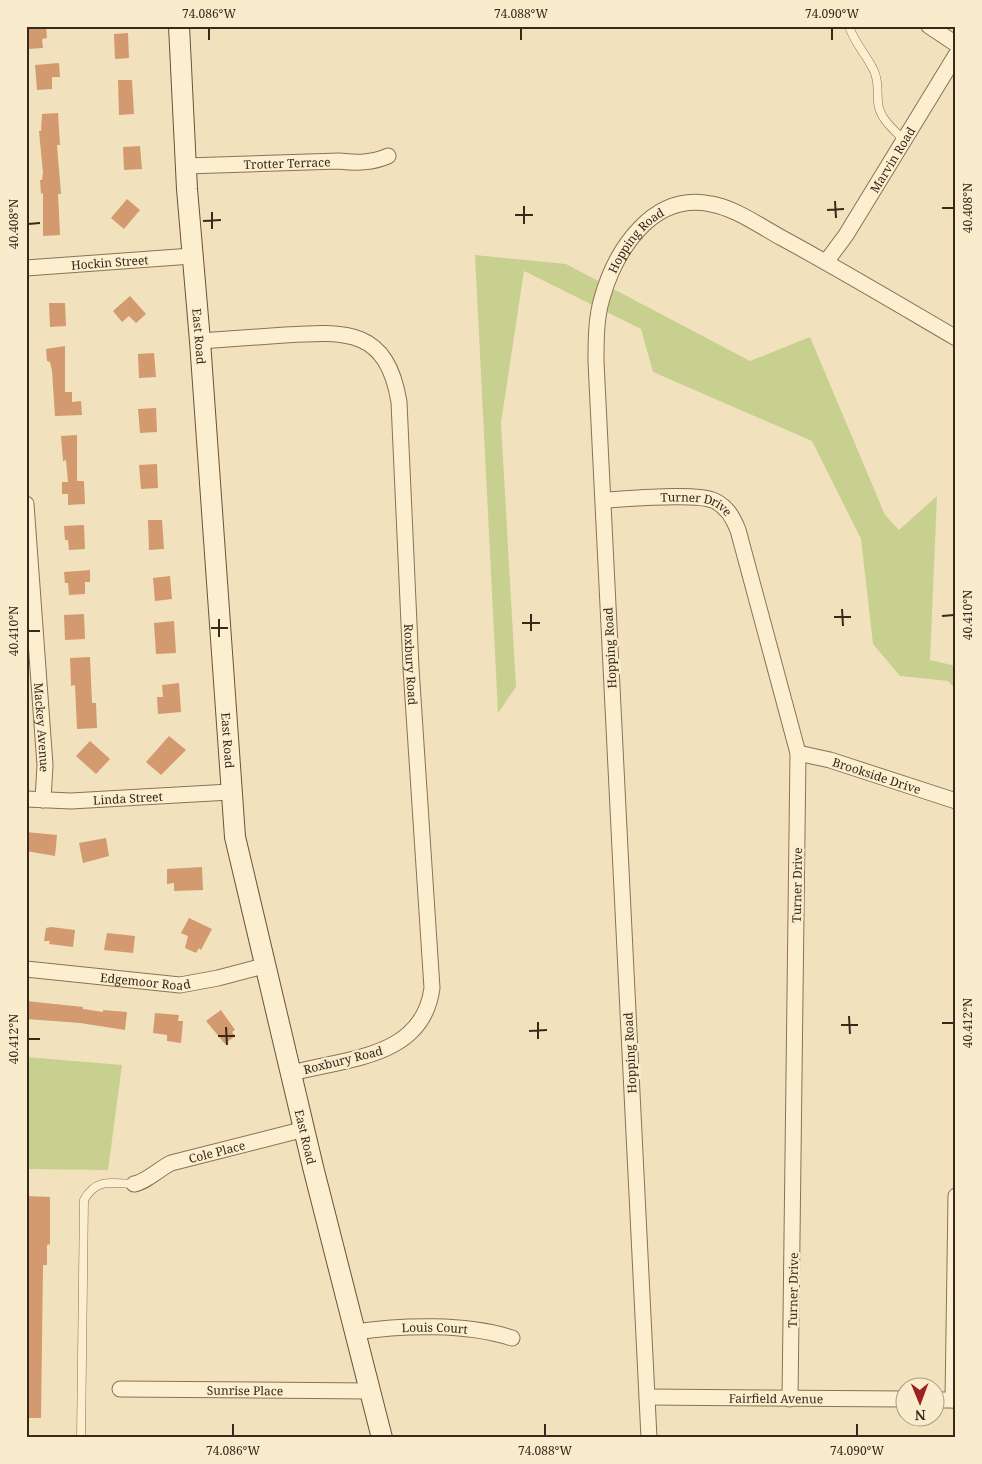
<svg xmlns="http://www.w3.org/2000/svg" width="982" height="1464" viewBox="0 0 982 1464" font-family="'Noto Serif',serif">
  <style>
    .green { fill: #c8d090 }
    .building { fill: #d3996f }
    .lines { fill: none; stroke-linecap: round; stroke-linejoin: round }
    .lane-casing { stroke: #8a7255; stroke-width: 9 }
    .street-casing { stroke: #8a7255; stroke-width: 17 }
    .secondary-casing { stroke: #6c5238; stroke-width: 22 }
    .lane { stroke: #fbefd0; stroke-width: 8 }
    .street { stroke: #fbefd0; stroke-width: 15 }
    .secondary { stroke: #fbefd0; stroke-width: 20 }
    .ticks { fill: none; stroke: #38291b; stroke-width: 2 }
    .labels { text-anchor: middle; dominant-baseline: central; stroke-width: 5; stroke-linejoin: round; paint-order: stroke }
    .street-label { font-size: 12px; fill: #38291b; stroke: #f8eccd }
    .neatline { fill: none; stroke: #38291b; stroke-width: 2 }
    .ticks-label { font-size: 12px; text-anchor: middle; fill: #38291b }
  </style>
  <rect width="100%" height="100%" fill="#f1e2bd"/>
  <g class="green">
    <polygon points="475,255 566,264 750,361 810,337 885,515 899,530 937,496 930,660 956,666 956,690 948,681 900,676 873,644 861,539 812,441 653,372 641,329 524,271 501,423 516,687 498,713"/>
    <polygon points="26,1057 122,1065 108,1170 26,1169"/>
  </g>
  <g class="building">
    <polygon points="27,26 46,26 47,38 42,39 43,48 28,49"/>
    <polygon points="128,33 129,58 115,59 114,34"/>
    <polygon points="59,63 60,77 52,77 52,89 37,90 35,65"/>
    <polygon points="118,80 132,80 134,114 119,115"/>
    <polygon points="58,113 60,145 57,145 61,194 58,194 60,235 43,236 43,193 41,194 40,180 42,180 43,173 39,131 41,131 42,114"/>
    <polygon points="140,146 142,169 124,170 123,147"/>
    <polygon points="127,199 140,210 124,229 111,218"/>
    <polygon points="130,296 146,314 136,323 129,316 122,322 113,311"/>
    <polygon points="49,303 65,303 66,326 50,327"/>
    <polygon points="65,346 65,392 72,392 72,402 81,401 82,415 55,416 52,371 50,362 47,361 46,349"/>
    <polygon points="154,353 156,377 139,378 138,354"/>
    <polygon points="156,408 157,432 140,433 138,409"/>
    <polygon points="77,435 77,481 84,481 85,504 68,505 68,494 62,494 62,482 68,482 66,460 63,461 61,436"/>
    <polygon points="157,464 158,488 141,489 139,465"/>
    <polygon points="148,520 162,520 164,549 149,550"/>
    <polygon points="84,525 85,549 69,550 68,540 65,540 64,526"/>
    <polygon points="90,570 90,582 85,582 85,594 69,595 68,583 65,583 64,572"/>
    <polygon points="170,576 172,599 155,601 153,578"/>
    <polygon points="84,614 85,639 65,640 64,615"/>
    <polygon points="174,621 176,653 156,654 154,623"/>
    <polygon points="90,657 92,703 96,703 97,728 77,729 75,685 71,686 70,658"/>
    <polygon points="179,683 181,712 158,714 157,697 163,697 162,685"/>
    <polygon points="169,736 186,750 161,775 146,762"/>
    <polygon points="90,741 110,759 96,774 76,756"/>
    <polygon points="26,832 57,835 55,856 26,851"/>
    <polygon points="106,838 109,856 83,863 79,843"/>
    <polygon points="202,867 203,890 174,891 174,883 167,884 167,869"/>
    <polygon points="189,918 212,929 201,950 199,948 196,953 185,948 188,936 181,933"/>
    <polygon points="51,927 75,930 73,947 49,944 50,941 44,941 46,928"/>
    <polygon points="107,933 135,936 133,953 104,950"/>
    <polygon points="26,1001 83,1007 83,1009 103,1012 103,1010 127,1012 125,1030 80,1023 26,1019"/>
    <polygon points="221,1010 235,1030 232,1032 235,1036 225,1044 206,1021"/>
    <polygon points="155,1013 179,1015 178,1021 183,1021 181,1043 167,1041 167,1035 153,1033"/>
    <polygon points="26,1196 50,1197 50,1244 47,1245 47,1265 43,1265 41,1418 26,1418"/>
  </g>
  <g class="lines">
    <defs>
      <g id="lane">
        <path d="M849,26C854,43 867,55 874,71C879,81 877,91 878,102C879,118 893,129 904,140"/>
        <path d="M81,1438L84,1200C96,1178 112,1183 134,1184"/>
      </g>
      <g id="street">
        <polyline points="929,26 956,44"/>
        <path id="s1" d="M186,166L339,161C357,163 372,163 388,156"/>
        <path id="s2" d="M826,262L846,235L956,55"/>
        <path id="s3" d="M26,268L192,256"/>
        <path id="s4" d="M200,341C229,339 257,337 285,335C347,331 387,329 399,402L411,668L432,988C423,1058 347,1058 292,1073"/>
        <path id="s5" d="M604,500C627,499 697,492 715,501C727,507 733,517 738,530L798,753L790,1399"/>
        <path id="s6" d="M26,504L45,765L43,800"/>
        <path id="s7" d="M798,753L830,760L956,801"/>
        <path id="s8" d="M26,799L71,801L230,792"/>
        <path id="s9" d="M26,969L180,985L218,978L264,966"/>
        <path id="s10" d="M134,1184C146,1182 159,1169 171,1163L305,1129"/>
        <path id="s11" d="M355,1332C403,1325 466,1323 512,1338"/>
        <path id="s12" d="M120,1389L370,1391"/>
        <path id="s13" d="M647,1397L904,1399"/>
        <polyline points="934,1400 956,1400"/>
        <polyline points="953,1400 956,1196"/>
        <path id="s14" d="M649,1438L596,362C596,340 596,318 602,298C616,249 653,192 711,204C735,208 760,226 782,238C841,270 898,304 956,338"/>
      </g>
      <g id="secondary">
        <path id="s15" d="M179,26L187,189L200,341L235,837L313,1167L382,1438"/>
      </g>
    </defs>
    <use href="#lane" class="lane-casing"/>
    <use href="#street" class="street-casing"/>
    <use href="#secondary" class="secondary-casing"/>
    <use href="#lane" class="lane"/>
    <use href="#street" class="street"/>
    <use href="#secondary" class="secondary"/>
  </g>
  <path class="ticks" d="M209,28V40M521,28V40M832,28V40M835,201L836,218M524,206V224M942,208H954M827,210L844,209M212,212V229M515,215H533M203,221L221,220M28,224L40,223M842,609L843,626M531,614V631M942,616L954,615M834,617H851M219,619V637M522,623H540M211,628H228M28,631H40M849,1016L850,1034M538,1022V1039M942,1023H954M841,1025H858M226,1027L227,1045M529,1031L547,1030M218,1036H235M28,1039H40M233,1424V1436M545,1424V1436M857,1424V1436"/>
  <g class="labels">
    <g class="street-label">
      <text stroke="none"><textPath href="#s2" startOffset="122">Marvin Road</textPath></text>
      <text stroke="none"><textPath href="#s1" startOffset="101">Trotter Terrace</textPath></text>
      <text stroke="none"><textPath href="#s14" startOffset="1210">Hopping Road</textPath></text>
      <text stroke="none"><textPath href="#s3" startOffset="84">Hockin Street</textPath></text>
      <text stroke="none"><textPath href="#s15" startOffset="311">East Road</textPath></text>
      <text stroke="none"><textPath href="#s5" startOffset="94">Turner Drive</textPath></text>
      <text transform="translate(610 648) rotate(-93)">Hopping Road</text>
      <text stroke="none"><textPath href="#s4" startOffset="501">Roxbury Road</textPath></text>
      <text stroke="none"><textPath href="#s6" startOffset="224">Mackey Avenue</textPath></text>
      <text stroke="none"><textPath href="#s15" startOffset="716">East Road</textPath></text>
      <text stroke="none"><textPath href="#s7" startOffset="82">Brookside Drive</textPath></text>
      <text stroke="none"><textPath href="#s8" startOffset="102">Linda Street</textPath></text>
      <text transform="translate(797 885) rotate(-89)">Turner Drive</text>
      <text stroke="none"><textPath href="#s9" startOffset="120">Edgemoor Road</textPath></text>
      <text transform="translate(630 1053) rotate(-93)">Hopping Road</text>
      <text transform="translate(343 1060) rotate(-14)">Roxbury Road</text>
      <text stroke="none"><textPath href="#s15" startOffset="1121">East Road</textPath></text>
      <text stroke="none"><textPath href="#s10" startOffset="90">Cole Place</textPath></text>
      <text transform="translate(793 1290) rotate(-89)">Turner Drive</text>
      <text stroke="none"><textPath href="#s11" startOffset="80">Louis Court</textPath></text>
      <text stroke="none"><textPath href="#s12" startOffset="125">Sunrise Place</textPath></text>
      <text stroke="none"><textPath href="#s13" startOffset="129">Fairfield Avenue</textPath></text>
    </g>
  </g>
  <rect width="982" height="1464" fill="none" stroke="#f8eccd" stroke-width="55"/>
  <g transform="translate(920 1402) rotate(179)"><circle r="24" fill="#f8eccd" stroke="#ab9e86"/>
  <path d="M0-4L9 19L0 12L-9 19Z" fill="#9e2020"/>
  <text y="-8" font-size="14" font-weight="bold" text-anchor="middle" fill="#38291b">N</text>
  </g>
  <rect x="28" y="28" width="926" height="1408" class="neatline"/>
  <g class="ticks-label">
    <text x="209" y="18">74.086°W</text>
    <text x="521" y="18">74.088°W</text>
    <text x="832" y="18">74.090°W</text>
    <text transform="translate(968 208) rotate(-90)" y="4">40.408°N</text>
    <text transform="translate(14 224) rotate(-90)" y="4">40.408°N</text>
    <text transform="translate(968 615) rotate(-90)" y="4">40.410°N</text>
    <text transform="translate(14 631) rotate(-90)" y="4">40.410°N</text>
    <text transform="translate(968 1023) rotate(-90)" y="4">40.412°N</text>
    <text transform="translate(14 1039) rotate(-90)" y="4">40.412°N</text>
    <text x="233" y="1455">74.086°W</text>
    <text x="545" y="1455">74.088°W</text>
    <text x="857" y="1455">74.090°W</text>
  </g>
</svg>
